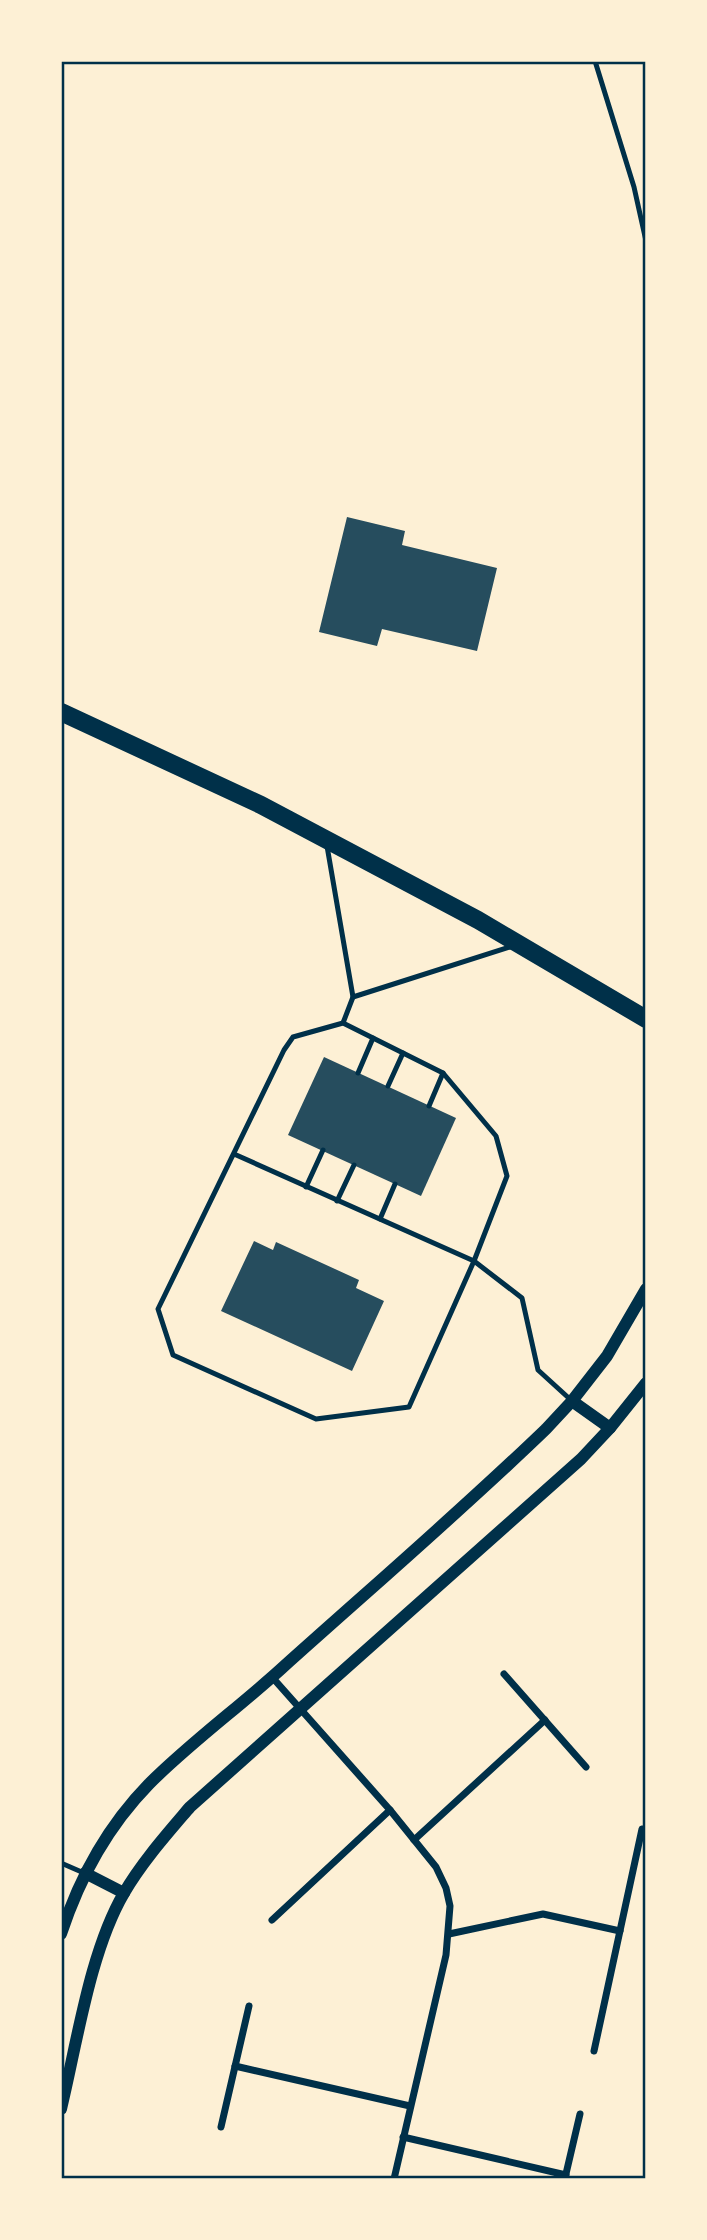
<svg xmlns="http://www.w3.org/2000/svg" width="707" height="2240" viewBox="0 0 707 2240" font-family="Helvetica,sans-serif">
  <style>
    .building { fill: #264d5e }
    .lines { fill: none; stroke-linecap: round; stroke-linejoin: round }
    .service { stroke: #003049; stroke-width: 5 }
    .minor { stroke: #003049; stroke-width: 7 }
    .tertiary { stroke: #003049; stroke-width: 12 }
    .primary { stroke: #003049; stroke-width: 18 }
    .neatline { fill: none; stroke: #003049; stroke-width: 2.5 }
  </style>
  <rect width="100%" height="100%" fill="#fdf0d5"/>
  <g class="building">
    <polygon points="347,517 405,531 402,545 497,568 477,651 382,629 377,646 319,632"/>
    <polygon points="324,1057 456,1118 421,1196 288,1135"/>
    <polygon points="254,1241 273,1250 276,1242 359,1280 356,1288 384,1301 352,1371 221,1311"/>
  </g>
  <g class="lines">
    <g class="service">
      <polyline points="595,61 634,187 646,241"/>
      <polyline points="327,846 353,997 343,1023"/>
      <polyline points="353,997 513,946"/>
      <polyline points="358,1073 373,1038"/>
      <polyline points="388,1086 403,1053"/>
      <polyline points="429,1106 443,1073"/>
      <polyline points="234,1154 474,1261 409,1407 316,1419 173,1355 158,1309 284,1050 293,1037 343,1023 443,1073 496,1136 507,1176 474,1261 522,1298 538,1370 572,1401"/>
      <polyline points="306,1187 323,1150"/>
      <polyline points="337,1201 354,1165"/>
      <polyline points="380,1219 395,1184"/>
      <polyline points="61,1863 84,1873"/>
    </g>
    <g class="minor">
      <polyline points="504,1674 586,1767"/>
      <polyline points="272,1677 390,1810 436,1867 446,1888 450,1906 446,1955 394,2179"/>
      <polyline points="414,1840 545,1720"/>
      <polyline points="272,1920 390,1810"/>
      <polyline points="449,1934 543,1914 620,1931"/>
      <polyline points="594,2051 642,1829"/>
      <polyline points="235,2066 410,2106"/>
      <polyline points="221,2127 249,2006"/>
      <polyline points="403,2137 566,2175"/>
      <polyline points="565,2178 580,2114"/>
    </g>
    <g class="tertiary">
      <polyline points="572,1401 610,1428"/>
      <polyline points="85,1873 124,1893"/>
      <path d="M61,1934C79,1879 108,1826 149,1784C190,1743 238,1708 281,1669C370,1589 460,1512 546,1429L572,1401L607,1356L646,1289"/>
      <path d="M61,2109C77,2043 90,1951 124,1893C142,1862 167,1834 190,1807L581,1459L610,1428L646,1383"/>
    </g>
    <polyline class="primary" points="61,712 261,805 478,920 646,1019"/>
  </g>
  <rect width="707" height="2240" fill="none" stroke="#fdf0d5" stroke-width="126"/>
  <rect x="63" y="63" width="581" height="2114" class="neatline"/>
</svg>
